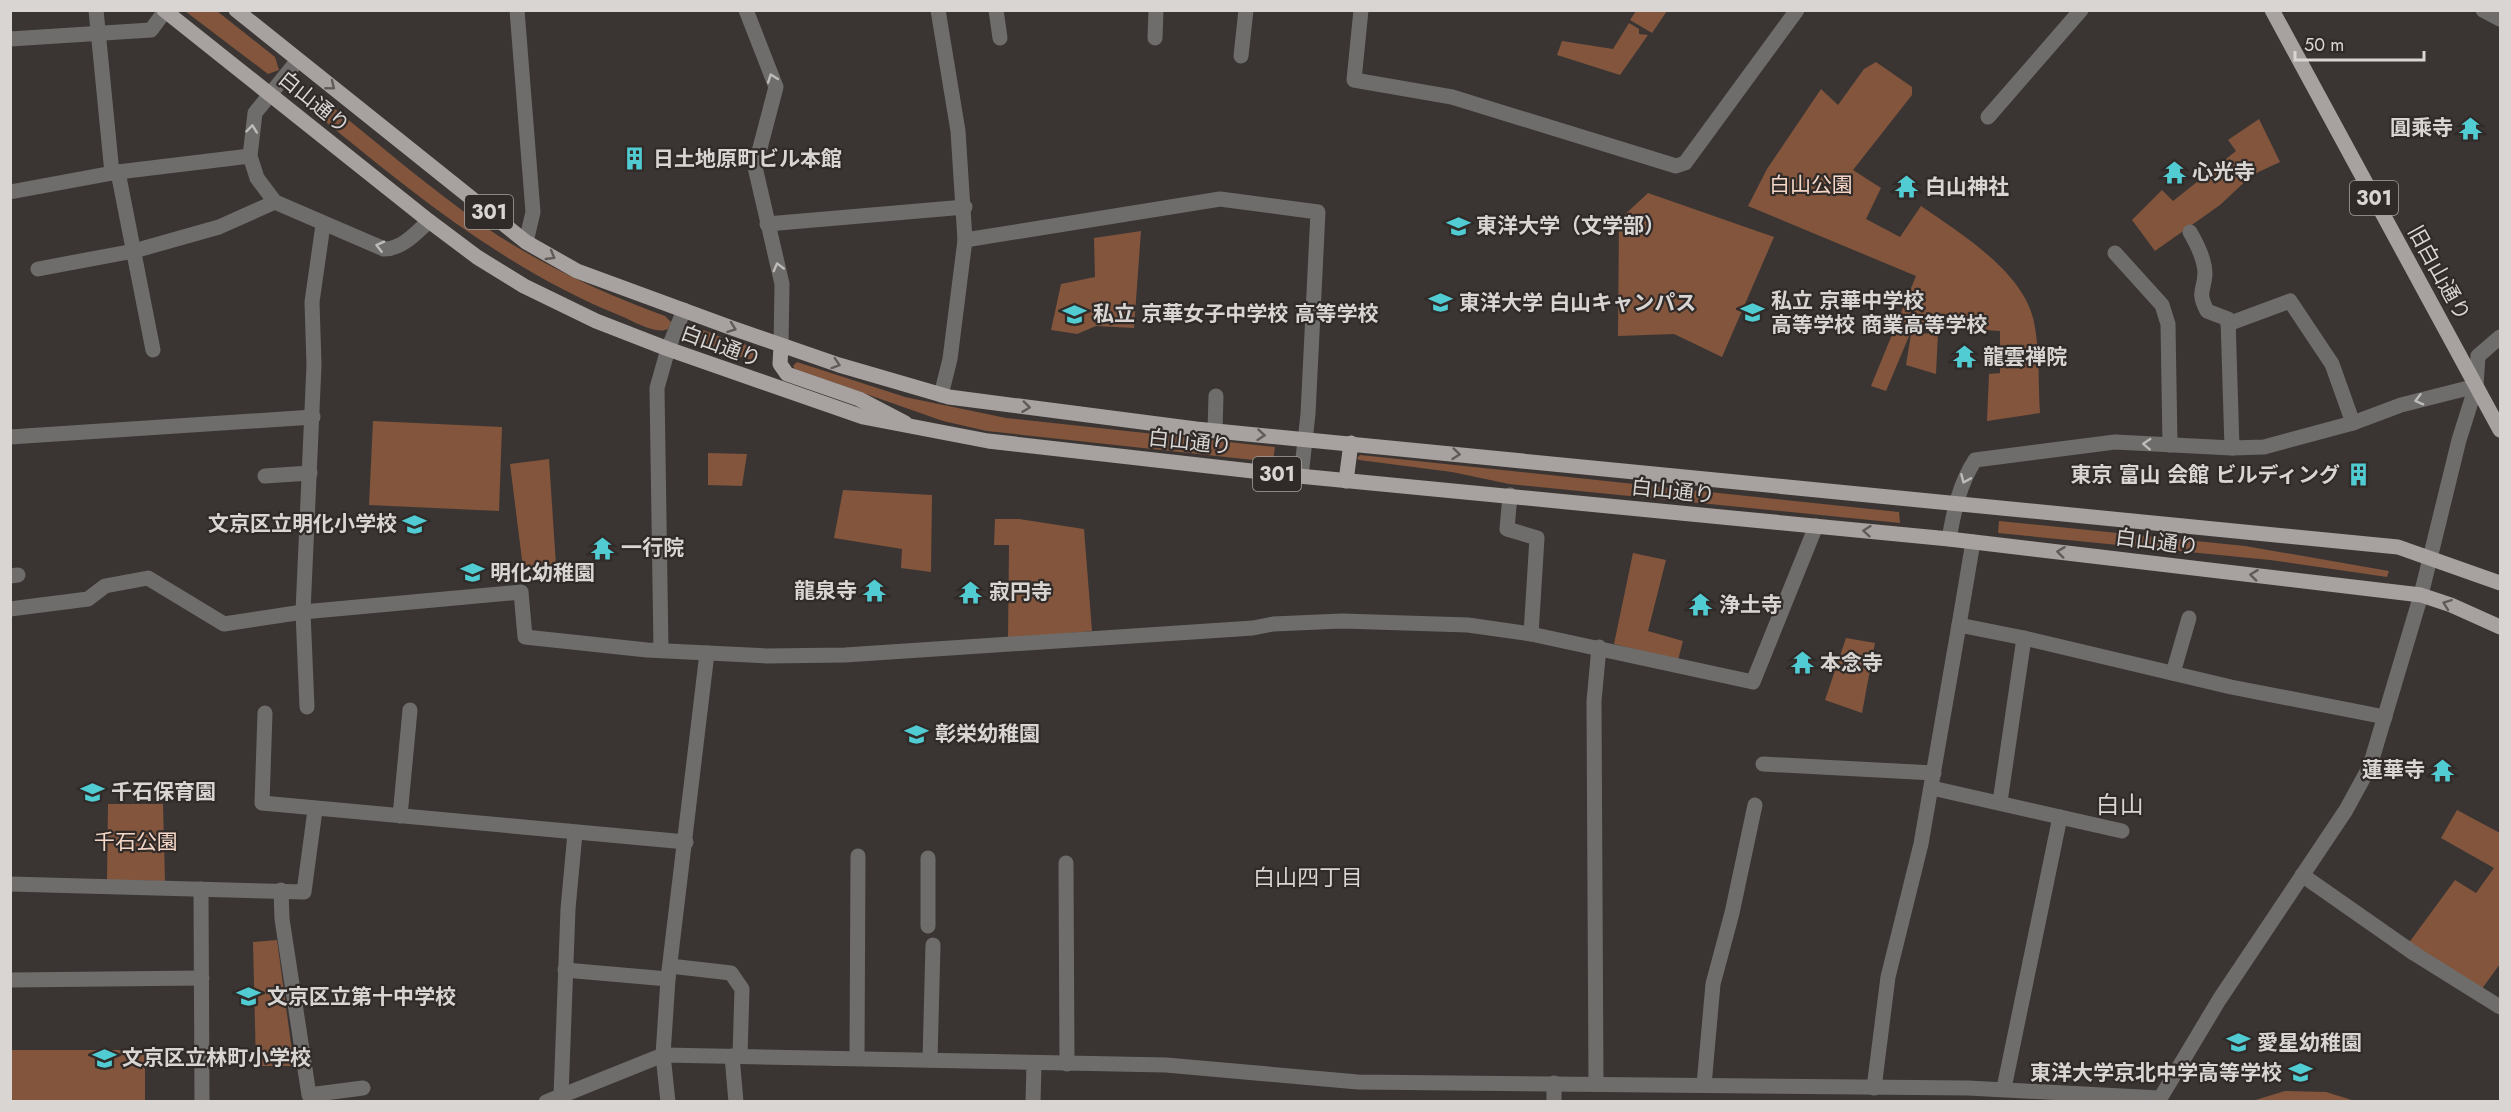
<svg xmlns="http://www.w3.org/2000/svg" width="2511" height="1112" viewBox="0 0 2511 1112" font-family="Jost,'Noto Sans JP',sans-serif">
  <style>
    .green { fill: #82553c }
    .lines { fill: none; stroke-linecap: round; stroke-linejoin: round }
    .minor { stroke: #6f6d6c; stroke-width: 15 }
    .major { stroke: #a7a2a0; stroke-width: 15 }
    .oneway { stroke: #bebbb9 }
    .oneway2 { stroke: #605b59 }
    .labels { text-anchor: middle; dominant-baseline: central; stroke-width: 4.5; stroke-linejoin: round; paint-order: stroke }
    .shield { fill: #302b29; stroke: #a6a2a0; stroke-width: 1.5 }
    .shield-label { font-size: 20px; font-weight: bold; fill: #d8d5d3 }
    .street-label { font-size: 21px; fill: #d8d5d3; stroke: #302b29 }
    .poi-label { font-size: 21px; font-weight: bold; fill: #d8d5d3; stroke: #302b29; text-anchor: start }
    .park-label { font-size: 21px; fill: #f5d7c7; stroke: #302b29 }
    .neighbourhood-label { font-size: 22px; fill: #d8d5d3; stroke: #302b29 }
    .quarter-label { font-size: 24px; fill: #d8d5d3; stroke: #302b29 }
  </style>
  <rect width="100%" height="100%" fill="#3a3533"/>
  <g class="green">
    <polygon points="185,11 217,11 275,57 279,70 268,74"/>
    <polygon points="1636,11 1636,10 1667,11 1652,33 1630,20"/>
    <polygon points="1629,23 1639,29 1639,34 1648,35 1620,75 1557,55 1562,41 1613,49"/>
    <path d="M1876,62L1912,87V95L1853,170L1881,188L1866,219L1900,237L1921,206C1960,233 2024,272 2034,322C2040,351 2038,383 2040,413L1987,421L1989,374L2000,373V331L1938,327L1912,329L1886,391L1871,386L1916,276L1748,206L1767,169L1821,89L1838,105L1864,69Z"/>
    <path d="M320,97C368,135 414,175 463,211C524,257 594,290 665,316L671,322L668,329C656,335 633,321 621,316C501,267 409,190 310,109Z"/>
    <polygon points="2259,119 2280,162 2252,175 2220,205 2155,251 2132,220 2162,190 2173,201 2236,151 2228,140"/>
    <polygon points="1648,193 1774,237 1722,357 1674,334 1618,336 1619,220"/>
    <polygon points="1141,231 1134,328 1096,326 1077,334 1051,330 1061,284 1095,277 1094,238"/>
    <polygon points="693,326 721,337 716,350 688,338"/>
    <polygon points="1938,333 1936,374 1906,365 1911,334"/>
    <polygon points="732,340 752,347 756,356 751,360 727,353"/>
    <polygon points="797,362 905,397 1006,418 1275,447 1273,462 987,431 943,421 795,369 793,366"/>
    <polygon points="373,421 502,427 499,511 369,505"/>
    <polygon points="708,453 747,454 742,486 708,485"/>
    <polygon points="1360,455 1899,512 1900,523 1509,484 1452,472 1359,460 1357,458"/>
    <polygon points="549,459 556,565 523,568 510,464"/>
    <polygon points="843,490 932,495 931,572 901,568 902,549 834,538"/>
    <polygon points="995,519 1019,519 1084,529 1092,631 1008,639 1009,545 994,545"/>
    <polygon points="1999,521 2245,546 2389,571 2387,577 2270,560 1998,533"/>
    <polygon points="1633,553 1666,560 1648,631 1683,641 1678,660 1614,644"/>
    <polygon points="1846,638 1875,643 1862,713 1825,700"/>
    <polygon points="108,804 163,804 165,881 107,880"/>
    <polygon points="2457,810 2500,833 2500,964 2481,990 2408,944 2455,880 2476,893 2494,868 2441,838"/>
    <polygon points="277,940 294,1066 256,1066 253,942"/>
    <rect x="11" y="1050" width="134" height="51"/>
    <polygon points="2285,1091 2326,1092 2355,1101 2252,1101"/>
  </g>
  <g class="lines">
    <g class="minor">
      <polyline points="96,10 112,173"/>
      <polyline points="517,10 533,212 526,242"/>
      <polyline points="746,10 776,87 755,167 782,284 781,346"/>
      <polyline points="938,10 958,131 965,240"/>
      <polyline points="996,10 1000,38"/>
      <polyline points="1361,10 1354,80 1452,97 1676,166 1685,163 1797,10"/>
      <polyline points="2483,10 2500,19"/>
      <polyline points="1155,38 1156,10"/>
      <polyline points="10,39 151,30 165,11"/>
      <polyline points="1241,56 1246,10"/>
      <path d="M298,60L255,113L250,156L257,178L275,202L384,249C402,249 416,233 429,221"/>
      <polyline points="1988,117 2081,10"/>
      <polyline points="118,172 153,350"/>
      <polyline points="10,192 118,172 250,156"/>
      <polyline points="767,224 965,207"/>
      <path d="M2190,232C2197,244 2205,260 2205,274C2204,292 2197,291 2207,311L2228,319L2232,448"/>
      <polyline points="2115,253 2162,305 2168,324 2170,445"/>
      <polyline points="38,269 134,251 219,227 275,202"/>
      <polyline points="2228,324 2290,301 2332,364 2353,423"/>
      <polyline points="941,395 950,359 965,240 1220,199 1318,212 1308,414 1301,476"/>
      <polyline points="1215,430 1216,396"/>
      <polyline points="10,437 313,417"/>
      <polyline points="265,476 310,473"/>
      <polyline points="1510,495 1507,529 1537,538 1531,634"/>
      <path d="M1949,539C1954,511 1959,485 1975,460L2115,442L2232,448L2264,447L2353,423L2401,405L2476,386"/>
      <polyline points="10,576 18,575"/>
      <polyline points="10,609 88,599 105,586 148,578 224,624 303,612 521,592 525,637 647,650 767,656 845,655 1253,628 1273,624 1342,621 1468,625 1531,634 1753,682 1816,526"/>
      <polyline points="1959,625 1973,542"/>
      <polyline points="2024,638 2231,687 2385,717"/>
      <polyline points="661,650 657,388 668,349 684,310"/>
      <polyline points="2173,673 2189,618"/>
      <polyline points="307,707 303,612 314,365 312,302 323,225"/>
      <polyline points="265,713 262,803 686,842"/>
      <polyline points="1763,764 1934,773"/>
      <polyline points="1932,788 2060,817 2004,1088"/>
      <polyline points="400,816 410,710"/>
      <polyline points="2060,817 2122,831"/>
      <polyline points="1066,863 1067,1064"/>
      <polyline points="2302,875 2415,954 2500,1007"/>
      <polyline points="10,884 304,892 315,810"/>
      <polyline points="201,889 202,1102"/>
      <polyline points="281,890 282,919 309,1095 363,1088"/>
      <polyline points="928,926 928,858"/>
      <polyline points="670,966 731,973 742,989 740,1056"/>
      <polyline points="565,970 668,979"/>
      <polyline points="10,980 202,978"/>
      <polyline points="732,1056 736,1102"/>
      <polyline points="857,1058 858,856"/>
      <polyline points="930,1060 933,945"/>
      <polyline points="1596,1084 1594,701 1599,647"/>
      <polyline points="1704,1085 1713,984 1732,913 1755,805"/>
      <polyline points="1874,1088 1888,977 1921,844 1959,625 2024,638 2000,802"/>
      <polyline points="561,1096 568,909 575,833"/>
      <polyline points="546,1102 663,1055 1166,1065 1358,1082 1968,1088 2159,1098"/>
      <polyline points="668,1102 663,1055 668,979 707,653"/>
      <polyline points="1033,1102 1034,1064"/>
      <polyline points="1554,1102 1554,1083"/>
      <polyline points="2158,1102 2219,1000 2346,810 2370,766 2421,595 2459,440 2476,386 2478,356 2500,337"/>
    </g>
    <g class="major">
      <polyline points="164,10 429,221 477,257 524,286 596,321 668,349 863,417 988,441 1278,474 1949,539 2421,595 2451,605 2500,627"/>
      <polyline points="236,10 526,242 577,271 732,328 839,365 949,397 1196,429 2398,547 2500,583"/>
      <polyline points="2272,10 2500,430"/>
      <polyline points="781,346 780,364 787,374 859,399 905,423"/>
      <polyline points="1346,481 1351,443"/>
    </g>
  </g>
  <defs><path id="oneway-chevron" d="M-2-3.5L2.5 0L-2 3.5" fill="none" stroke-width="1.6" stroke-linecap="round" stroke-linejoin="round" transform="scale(1.5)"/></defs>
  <g class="oneway">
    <use href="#oneway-chevron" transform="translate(772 78) rotate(-110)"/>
    <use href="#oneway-chevron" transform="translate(252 129) rotate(-84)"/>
    <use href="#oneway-chevron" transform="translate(380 246) rotate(-166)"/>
    <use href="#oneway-chevron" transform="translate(778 267) rotate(-105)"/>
    <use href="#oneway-chevron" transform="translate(2419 400) rotate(165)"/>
    <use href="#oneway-chevron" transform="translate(2147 444) rotate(-177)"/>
    <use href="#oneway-chevron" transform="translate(1965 479) rotate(113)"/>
  </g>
  <g class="oneway2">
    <use href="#oneway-chevron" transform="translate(331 86) rotate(39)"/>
    <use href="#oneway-chevron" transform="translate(551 256) rotate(30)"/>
    <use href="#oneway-chevron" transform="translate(732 328) rotate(20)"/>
    <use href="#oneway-chevron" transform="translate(836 364) rotate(18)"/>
    <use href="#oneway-chevron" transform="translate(1026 407) rotate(7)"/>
    <use href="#oneway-chevron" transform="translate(1261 435) rotate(5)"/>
    <use href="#oneway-chevron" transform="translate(1456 454) rotate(6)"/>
    <use href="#oneway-chevron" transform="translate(1867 531) rotate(-175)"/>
    <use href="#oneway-chevron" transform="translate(2061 552) rotate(-173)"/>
    <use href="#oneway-chevron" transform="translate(2254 575) rotate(-173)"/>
    <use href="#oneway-chevron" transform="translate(2447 604) rotate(-160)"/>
  </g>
  <defs>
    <symbol id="temple-bare" viewBox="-9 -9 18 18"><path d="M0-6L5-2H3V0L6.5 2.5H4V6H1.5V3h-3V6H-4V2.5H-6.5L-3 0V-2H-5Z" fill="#51ccd2" stroke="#302b29" stroke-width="2.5" paint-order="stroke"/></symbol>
    <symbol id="building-bare" viewBox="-9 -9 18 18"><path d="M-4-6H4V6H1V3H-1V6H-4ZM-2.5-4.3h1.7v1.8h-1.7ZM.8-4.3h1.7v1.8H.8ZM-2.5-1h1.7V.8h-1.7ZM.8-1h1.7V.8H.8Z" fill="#51ccd2" stroke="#302b29" stroke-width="2.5" paint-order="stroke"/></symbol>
    <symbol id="university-bare" viewBox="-9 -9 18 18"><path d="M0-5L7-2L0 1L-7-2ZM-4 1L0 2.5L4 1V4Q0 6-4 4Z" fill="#51ccd2" stroke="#302b29" stroke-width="2.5" paint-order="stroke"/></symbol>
    <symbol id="school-bare" viewBox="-9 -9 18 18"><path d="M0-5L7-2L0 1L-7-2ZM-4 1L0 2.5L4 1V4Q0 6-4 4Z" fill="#51ccd2" stroke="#302b29" stroke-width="2.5" paint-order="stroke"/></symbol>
  </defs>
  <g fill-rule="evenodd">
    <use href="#temple-bare" x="2454" y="112" width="33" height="33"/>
    <use href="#building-bare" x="618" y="142" width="33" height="33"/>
    <use href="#temple-bare" x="2158" y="156" width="33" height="33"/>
    <use href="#temple-bare" x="1890" y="170" width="33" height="33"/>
    <use href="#university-bare" x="1442" y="210" width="33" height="33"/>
    <use href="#university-bare" x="1424" y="286" width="33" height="33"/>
    <use href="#school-bare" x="1736" y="296" width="33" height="33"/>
    <use href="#school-bare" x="1058" y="298" width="33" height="33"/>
    <use href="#temple-bare" x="1948" y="340" width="33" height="33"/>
    <use href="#building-bare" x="2342" y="458" width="33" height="33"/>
    <use href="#school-bare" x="398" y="508" width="33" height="33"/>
    <use href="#temple-bare" x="586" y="532" width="33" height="33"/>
    <use href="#school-bare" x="456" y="556" width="33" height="33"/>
    <use href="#temple-bare" x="858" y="574" width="33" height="33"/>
    <use href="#temple-bare" x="954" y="576" width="33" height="33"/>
    <use href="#temple-bare" x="1684" y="588" width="33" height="33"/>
    <use href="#temple-bare" x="1786" y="646" width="33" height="33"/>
    <use href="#school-bare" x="900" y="718" width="33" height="33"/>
    <use href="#temple-bare" x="2426" y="754" width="33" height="33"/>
    <use href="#school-bare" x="76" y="776" width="33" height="33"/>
    <use href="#school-bare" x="232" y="980" width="33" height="33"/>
    <use href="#school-bare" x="2222" y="1026" width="33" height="33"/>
    <use href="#school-bare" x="88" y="1042" width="33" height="33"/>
    <use href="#school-bare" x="2284" y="1056" width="33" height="33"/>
  </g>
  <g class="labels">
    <g class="shield">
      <rect x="2350" y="181" width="48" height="34" rx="4.5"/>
      <rect x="465" y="195" width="48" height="34" rx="4.5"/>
      <rect x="1253" y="457" width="48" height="34" rx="4.5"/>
    </g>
    <g class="shield-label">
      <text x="2374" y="198">301</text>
      <text x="489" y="212">301</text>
      <text x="1277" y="474">301</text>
    </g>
    <g class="street-label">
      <text transform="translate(314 102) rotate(39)">白山通り</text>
      <text transform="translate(2439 273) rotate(61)">旧白山通り</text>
      <text transform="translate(721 346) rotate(20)">白山通り</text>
      <text transform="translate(1190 442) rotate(6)">白山通り</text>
      <text transform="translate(1673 491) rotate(6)">白山通り</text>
      <text transform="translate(2157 542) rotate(7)">白山通り</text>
    </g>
    <g class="poi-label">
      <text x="2453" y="128" text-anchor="end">圓乘寺</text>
      <text x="653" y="159">日土地原町ビル本館</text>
      <text x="2192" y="172">心光寺</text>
      <text x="1925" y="187">白山神社</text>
      <text x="1476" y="226">東洋大学（文学部）</text>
      <text x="1771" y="301">私立 京華中学校<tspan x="1771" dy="24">高等学校 商業高等学校</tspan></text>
      <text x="1459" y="303">東洋大学 白山キャンパス</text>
      <text x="1093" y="314">私立 京華女子中学校 高等学校</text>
      <text x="1983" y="357">龍雲禅院</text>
      <text x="2340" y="475" text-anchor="end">東京 富山 会館 ビルディング</text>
      <text x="397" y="524" text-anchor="end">文京区立明化小学校</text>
      <text x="621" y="548">一行院</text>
      <text x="490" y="573">明化幼稚園</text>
      <text x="857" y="591" text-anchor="end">龍泉寺</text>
      <text x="989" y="592">寂円寺</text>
      <text x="1719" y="605">浄土寺</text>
      <text x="1820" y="663">本念寺</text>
      <text x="935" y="734">彰栄幼稚園</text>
      <text x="2425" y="770" text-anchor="end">蓮華寺</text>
      <text x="111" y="792">千石保育園</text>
      <text x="267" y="997">文京区立第十中学校</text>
      <text x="2257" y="1043">愛星幼稚園</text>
      <text x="122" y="1058">文京区立林町小学校</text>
      <text x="2282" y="1073" text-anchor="end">東洋大学京北中学高等学校</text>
    </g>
    <g class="park-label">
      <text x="1811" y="185">白山公園</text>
      <text x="136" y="842">千石公園</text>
    </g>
    <g class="neighbourhood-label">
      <text x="1308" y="877">白山四丁目</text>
    </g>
    <g class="quarter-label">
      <text x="2120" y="804">白山</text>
    </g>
  </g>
  <rect width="2511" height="1112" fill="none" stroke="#d8d5d3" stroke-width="24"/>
  <path d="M2295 51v9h129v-9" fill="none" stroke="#d8d5d3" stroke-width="3"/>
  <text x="2304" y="51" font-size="18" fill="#d8d5d3" stroke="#302b29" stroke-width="4.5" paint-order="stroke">50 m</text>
</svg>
